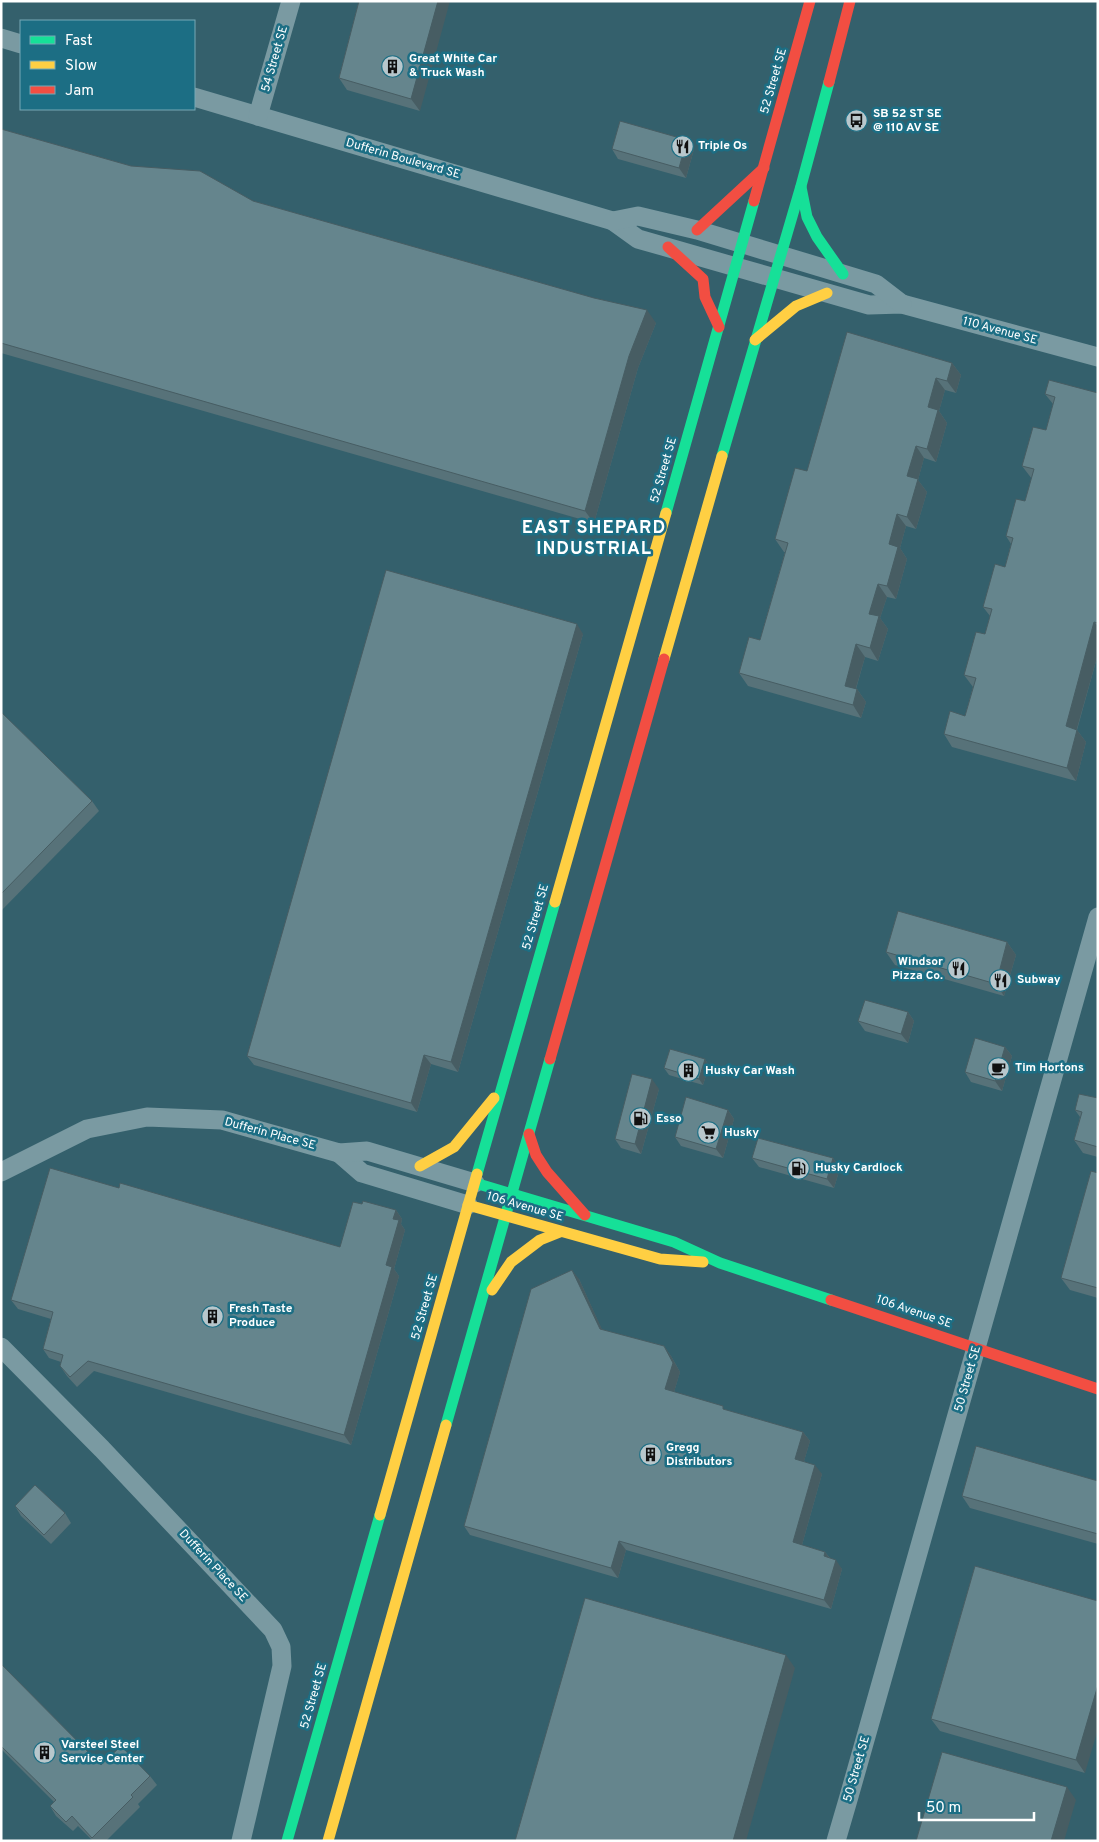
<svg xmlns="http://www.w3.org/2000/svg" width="1099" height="1842" viewBox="0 0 1099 1842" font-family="Overpass,sans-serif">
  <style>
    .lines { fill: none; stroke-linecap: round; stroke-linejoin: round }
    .street { stroke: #7a9aa2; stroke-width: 19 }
    .fast { stroke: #16e098; stroke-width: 11 }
    .slow { stroke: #ffcf43; stroke-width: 11 }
    .jam { stroke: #f24e42; stroke-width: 11 }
    .wall { fill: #577279 }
    .shaded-wall { fill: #475d63 }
    .building { fill: #65858d; stroke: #475d63 }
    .labels { text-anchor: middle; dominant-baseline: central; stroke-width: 5; stroke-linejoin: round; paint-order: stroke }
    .street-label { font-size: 12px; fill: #fff; stroke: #1c6e84 }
    .poi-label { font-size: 12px; font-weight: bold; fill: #fff; stroke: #1c6e84; text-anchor: start }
    .district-label { font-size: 18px; font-weight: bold; letter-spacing: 1px; fill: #fff; stroke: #1c6e84 }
  </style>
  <rect width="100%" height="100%" fill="#34606c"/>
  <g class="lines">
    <g class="street">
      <polyline points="1,38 21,44"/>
      <polyline points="194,97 613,221 638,239 869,305 902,304 1098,357"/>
      <polyline points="258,116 291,1"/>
      <polyline points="613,221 638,216 697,230 876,284 902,304"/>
      <polyline points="339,1153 362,1173 468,1205"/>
      <polyline points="1,1172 87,1129 147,1117 222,1120 339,1153 367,1151 475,1183"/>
      <polyline points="1,1347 102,1449 273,1630 281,1647 282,1666 241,1841"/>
      <path d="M836,1841C926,1534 1009,1225 1098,917"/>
    </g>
    <g class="fast">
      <polyline points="801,187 807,217 817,237 843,274"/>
      <polyline points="722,456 801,186 829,82"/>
      <polyline points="666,513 754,201"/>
      <polyline points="477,1174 555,902"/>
      <polyline points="475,1183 674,1242 720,1263 831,1300"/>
      <polyline points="446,1425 550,1059"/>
      <polyline points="287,1841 380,1515"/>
    </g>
    <g class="slow">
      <polyline points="755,340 796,306 827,293"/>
      <polyline points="664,659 722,456"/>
      <polyline points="555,902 666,513"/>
      <polyline points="420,1166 454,1147 494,1098"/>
      <polyline points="468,1205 660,1259 703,1262"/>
      <polyline points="492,1290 511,1262 540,1240 560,1232"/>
      <polyline points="380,1515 477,1174"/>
      <polyline points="328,1841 446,1425"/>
    </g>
    <g class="jam">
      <polyline points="829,82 850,1"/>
      <polyline points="754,201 810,1"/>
      <polyline points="697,230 764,168"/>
      <polyline points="668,247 703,279 705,297 719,327"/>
      <polyline points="550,1059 664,659"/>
      <polyline points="529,1134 536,1155 547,1172 585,1215"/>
      <polyline points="831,1300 1098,1389"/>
    </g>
  </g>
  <g class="wall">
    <polygon points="359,1 420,111 347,90 339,78"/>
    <polygon points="1,129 253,201 656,323 638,368 594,523 1,353"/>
    <polygon points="612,149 694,149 686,178 618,159"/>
    <polygon points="952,363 961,375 956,393 945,390 939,411 947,423 936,462 924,458 918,480 927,492 916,529 906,526 900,548 907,559 896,599 887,597 880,618 888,629 878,661 865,657 856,689 857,689 866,702 861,718 748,686 739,673 760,640 785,552 784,552 775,539 807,471"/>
    <polygon points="1098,393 1098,654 1077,730 1086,742 1076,781 952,747 944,734 965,716 973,687 964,675 985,634 990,616 983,607 1005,567 1011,544 1006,536 1025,501 1032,479 1022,466 1046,430 1053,404 1045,394"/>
    <polygon points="583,634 458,1072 431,1064 417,1112 254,1065 247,1056"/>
    <polygon points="1,712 92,801 99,811 1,911"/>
    <polygon points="1007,942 1016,955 1004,996 895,965 886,952"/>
    <polygon points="908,1012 914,1021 908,1043 865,1031 858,1021"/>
    <polygon points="1005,1047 1012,1056 1002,1091 971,1082 965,1072"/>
    <polygon points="705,1059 709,1066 703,1085 669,1075 664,1068"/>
    <polygon points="659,1089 641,1154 621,1148 615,1139"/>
    <polygon points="1098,1098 1098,1157 1083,1153 1074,1140 1080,1117 1075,1110"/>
    <polygon points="728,1110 734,1119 723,1158 681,1146 675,1137"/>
    <polygon points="752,1158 833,1158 840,1168 834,1188 759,1167"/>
    <polygon points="1098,1173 1098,1298 1070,1290 1061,1278"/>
    <polygon points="362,1204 396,1210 402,1219 401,1224 405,1230 394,1269 399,1276 351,1445 94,1371 77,1387 67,1376 60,1366 61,1362 49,1358 43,1349 51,1319 18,1309 11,1300 340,1247"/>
    <polygon points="579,1279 602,1330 664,1346 671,1356 680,1372 674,1392 726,1410 803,1432 810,1441 804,1461 822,1474 802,1545 825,1552 830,1558 842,1569 831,1609 626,1550 618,1578 470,1535 464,1526"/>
    <polygon points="1098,1481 1098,1544 970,1508 962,1496"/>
    <polygon points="15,1506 65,1513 71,1523 51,1544 21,1516"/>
    <polygon points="975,1566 1085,1773 940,1731 931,1719"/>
    <polygon points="1,1664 101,1765 150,1776 157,1785 138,1804 140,1807 106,1841 93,1841 78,1826 73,1831 56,1816 50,1806 54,1802 1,1749"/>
  </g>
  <g class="shaded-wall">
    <polygon points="438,1 450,1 420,111 411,99"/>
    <polygon points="687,140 694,149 686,178 679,168"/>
    <polygon points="647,310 656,323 638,368 594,523 585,511 629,356"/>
    <polygon points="952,363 961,375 956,393 947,381"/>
    <polygon points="936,378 945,390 939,411 947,423 936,462 927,449 928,407"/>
    <polygon points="916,446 924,458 918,480 927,492 916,529 907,517 907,476"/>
    <polygon points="897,514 906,526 900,548 907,559 896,599 887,586 889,544"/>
    <polygon points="878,584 887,597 880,618 888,629 878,661 870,648 869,614"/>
    <polygon points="1094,622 1098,626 1098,654 1074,739 1066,726"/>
    <polygon points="577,624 583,634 458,1072 451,1062"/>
    <polygon points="856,644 865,657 853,698 845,686"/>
    <polygon points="857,689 866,702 861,718 853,705"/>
    <polygon points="1077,730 1086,742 1076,781 1067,768"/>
    <polygon points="1007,942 1016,955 1004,996 996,984"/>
    <polygon points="908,1012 914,1021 908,1043 901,1034"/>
    <polygon points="1005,1047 1012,1056 1002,1091 995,1081"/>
    <polygon points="424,1055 431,1064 417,1112 411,1103"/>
    <polygon points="705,1059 709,1066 703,1085 699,1079"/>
    <polygon points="652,1079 659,1089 641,1154 635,1144"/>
    <polygon points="728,1110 734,1119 723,1158 716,1149"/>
    <polygon points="833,1158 840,1168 834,1188 827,1179"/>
    <polygon points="396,1210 402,1219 401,1224 405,1230 394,1269 399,1276 351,1445 344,1435 386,1265 393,1219"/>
    <polygon points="572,1270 579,1279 606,1338 600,1329"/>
    <polygon points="664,1346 671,1356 680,1372 672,1399 665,1389"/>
    <polygon points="803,1432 810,1441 802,1468 795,1459"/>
    <polygon points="815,1465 822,1474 800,1552 793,1542"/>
    <polygon points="619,1541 626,1550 618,1578 611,1568"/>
    <polygon points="825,1552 832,1561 824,1556"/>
    <polygon points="836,1560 842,1569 831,1609 824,1600"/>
    <polygon points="786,1655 795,1668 746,1841 733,1841"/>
    <polygon points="1098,1685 1098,1729 1085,1773 1076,1760"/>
    <polygon points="1067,1787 1076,1800 1064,1841 1051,1841"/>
  </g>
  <g class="building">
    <polygon points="359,1 438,1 411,99 339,78"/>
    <polygon points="620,121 687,140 679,168 612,149"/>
    <polygon points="1,129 131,166 200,171 253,201 594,298 647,310 629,356 585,511 1,343"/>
    <polygon points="847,332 952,363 947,381 936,378 928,407 938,410 927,449 916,446 907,476 918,479 907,517 897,514 889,544 898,547 887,586 878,584 869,614 879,616 870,648 856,644 845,686 857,689 853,705 739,673 749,637 760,640 788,543 775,539 795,468 807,471"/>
    <polygon points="1049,380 1098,393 1098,623 1094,622 1066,726 1077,730 1067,768 944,734 950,711 965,716 976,678 964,675 976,632 985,634 992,609 983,607 995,564 1005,567 1013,538 1006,536 1016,499 1025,501 1034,469 1022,466 1033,427 1046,430 1055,397 1045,394"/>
    <polygon points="386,570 577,624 451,1062 424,1055 411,1103 247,1056"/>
    <polygon points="1,712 92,801 1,894"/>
    <polygon points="898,911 1007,942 996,984 886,952"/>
    <polygon points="865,1000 908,1012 901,1034 858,1021"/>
    <polygon points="975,1038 1005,1047 995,1081 965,1072"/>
    <polygon points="670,1049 705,1059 699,1079 664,1068"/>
    <polygon points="632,1074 652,1079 635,1144 615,1139"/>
    <polygon points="1079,1094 1098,1098 1098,1147 1074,1140 1082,1112 1075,1110"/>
    <polygon points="686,1097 728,1110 716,1149 675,1137"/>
    <polygon points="758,1138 833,1158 827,1179 752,1158"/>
    <polygon points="50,1168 119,1188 120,1183 340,1247 353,1202 362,1204 363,1201 396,1210 393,1219 399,1220 386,1265 392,1267 344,1435 88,1361 70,1377 60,1366 63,1355 43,1349 53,1312 11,1300"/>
    <polygon points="1091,1171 1098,1173 1098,1288 1061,1278"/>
    <polygon points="572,1270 600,1329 664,1346 673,1363 665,1389 723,1406 723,1409 803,1432 795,1459 815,1465 793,1542 825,1552 824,1556 836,1560 824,1600 619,1541 611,1568 464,1526 531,1289"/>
    <polygon points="976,1446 1098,1481 1098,1534 962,1496"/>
    <polygon points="35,1485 65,1513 44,1535 15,1506"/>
    <polygon points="975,1566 1098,1601 1098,1685 1076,1760 931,1719"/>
    <polygon points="585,1598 786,1655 733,1841 515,1841"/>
    <polygon points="1,1664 101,1765 121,1746 150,1776 131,1795 133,1797 92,1838 72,1816 66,1822 50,1806 56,1800 1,1746"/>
    <polygon points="942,1752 1067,1787 1051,1841 916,1841"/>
  </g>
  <defs>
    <symbol id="building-disc" viewBox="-11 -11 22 22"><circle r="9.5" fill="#b8c7cc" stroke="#1c6e84"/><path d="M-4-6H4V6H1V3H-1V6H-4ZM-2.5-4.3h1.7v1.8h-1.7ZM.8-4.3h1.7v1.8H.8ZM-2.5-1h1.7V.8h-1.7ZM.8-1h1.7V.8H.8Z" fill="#111"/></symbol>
    <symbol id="bus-disc" viewBox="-11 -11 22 22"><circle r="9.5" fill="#b8c7cc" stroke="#1c6e84"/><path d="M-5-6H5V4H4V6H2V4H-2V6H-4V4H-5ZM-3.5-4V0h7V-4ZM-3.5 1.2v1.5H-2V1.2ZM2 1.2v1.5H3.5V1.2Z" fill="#111"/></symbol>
    <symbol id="restaurant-disc" viewBox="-11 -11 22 22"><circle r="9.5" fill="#b8c7cc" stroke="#1c6e84"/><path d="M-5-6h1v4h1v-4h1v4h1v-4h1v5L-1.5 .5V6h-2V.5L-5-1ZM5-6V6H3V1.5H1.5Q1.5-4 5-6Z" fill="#111"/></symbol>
    <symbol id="cafe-disc" viewBox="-11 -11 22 22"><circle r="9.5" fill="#b8c7cc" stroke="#1c6e84"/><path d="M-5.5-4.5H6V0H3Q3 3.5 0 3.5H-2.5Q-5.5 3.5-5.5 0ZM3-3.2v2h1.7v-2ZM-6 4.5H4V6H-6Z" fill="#111"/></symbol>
    <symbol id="fuel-disc" viewBox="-11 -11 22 22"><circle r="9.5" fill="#b8c7cc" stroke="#1c6e84"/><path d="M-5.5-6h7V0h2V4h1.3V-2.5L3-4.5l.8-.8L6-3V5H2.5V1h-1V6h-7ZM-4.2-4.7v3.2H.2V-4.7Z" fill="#111"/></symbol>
    <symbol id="supermarket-disc" viewBox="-11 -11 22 22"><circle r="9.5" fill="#b8c7cc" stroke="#1c6e84"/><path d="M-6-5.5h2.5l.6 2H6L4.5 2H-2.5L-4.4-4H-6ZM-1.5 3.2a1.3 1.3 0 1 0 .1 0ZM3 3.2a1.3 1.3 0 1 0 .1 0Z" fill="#111"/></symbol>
  </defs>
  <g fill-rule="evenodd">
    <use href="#building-disc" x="380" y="54" width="25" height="25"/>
    <use href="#bus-disc" x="844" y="108" width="25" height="25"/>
    <use href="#restaurant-disc" x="670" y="134" width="25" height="25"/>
    <use href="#restaurant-disc" x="946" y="956" width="25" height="25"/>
    <use href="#restaurant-disc" x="988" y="968" width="25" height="25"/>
    <use href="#cafe-disc" x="986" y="1056" width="25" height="25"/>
    <use href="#building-disc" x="676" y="1058" width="25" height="25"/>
    <use href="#fuel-disc" x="628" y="1106" width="25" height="25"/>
    <use href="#supermarket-disc" x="696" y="1120" width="25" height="25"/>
    <use href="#fuel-disc" x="786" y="1156" width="25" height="25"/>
    <use href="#building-disc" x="200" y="1304" width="25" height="25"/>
    <use href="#building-disc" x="638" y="1442" width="25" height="25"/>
    <use href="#building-disc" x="32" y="1740" width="25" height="25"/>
  </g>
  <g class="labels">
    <g class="street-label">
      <text transform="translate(275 59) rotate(-74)">54 Street SE</text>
      <text transform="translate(774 81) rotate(-74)">52 Street SE</text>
      <text transform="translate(403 159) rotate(16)">Dufferin Boulevard SE</text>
      <text transform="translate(1000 331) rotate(15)">110 Avenue SE</text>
      <text transform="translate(664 470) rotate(-74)">52 Street SE</text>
      <text transform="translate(536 917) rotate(-74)">52 Street SE</text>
      <text transform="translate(270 1134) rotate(15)">Dufferin Place SE</text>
      <text transform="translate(525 1207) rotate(16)">106 Avenue SE</text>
      <text transform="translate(425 1307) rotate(-74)">52 Street SE</text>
      <text transform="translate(914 1312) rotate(19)">106 Avenue SE</text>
      <text transform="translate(968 1379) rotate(-74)">50 Street SE</text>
      <text transform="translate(213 1566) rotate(47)">Dufferin Place SE</text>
      <text transform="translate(314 1696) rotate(-74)">52 Street SE</text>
      <text transform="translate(857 1769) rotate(-74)">50 Street SE</text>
    </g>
    <g class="poi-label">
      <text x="409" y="59">Great White Car<tspan x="409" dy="14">&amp; Truck Wash</tspan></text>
      <text x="873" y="114">SB 52 ST SE<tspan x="873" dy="14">@ 110 AV SE</tspan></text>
      <text x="698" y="146">Triple Os</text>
      <text x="943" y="962" text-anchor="end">Windsor<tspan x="943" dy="14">Pizza Co.</tspan></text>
      <text x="1017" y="980">Subway</text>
      <text x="1015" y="1068">Tim Hortons</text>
      <text x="705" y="1071">Husky Car Wash</text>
      <text x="656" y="1119">Esso</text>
      <text x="724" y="1133">Husky</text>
      <text x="815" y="1168">Husky Cardlock</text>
      <text x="229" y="1309">Fresh Taste<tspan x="229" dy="14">Produce</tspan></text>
      <text x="666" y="1448">Gregg<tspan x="666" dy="14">Distributors</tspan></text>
      <text x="61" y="1745">Varsteel Steel<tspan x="61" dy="14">Service Center</tspan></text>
    </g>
    <g class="district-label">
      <text x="594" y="528">EAST SHEPARD<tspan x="594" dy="21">INDUSTRIAL</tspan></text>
    </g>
  </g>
  <rect width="1099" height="1842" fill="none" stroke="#ffffff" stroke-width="5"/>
  <rect x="20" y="20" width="175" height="90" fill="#1c6e84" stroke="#77a8b5"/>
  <rect x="30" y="36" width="25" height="8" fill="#16e098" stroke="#77a8b5"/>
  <text x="65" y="45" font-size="15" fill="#ffffff">Fast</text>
  <rect x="30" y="61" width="25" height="8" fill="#ffcf43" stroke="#77a8b5"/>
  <text x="65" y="70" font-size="15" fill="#ffffff">Slow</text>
  <rect x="30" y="86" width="25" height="8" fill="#f24e42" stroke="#77a8b5"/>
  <text x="65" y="95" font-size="15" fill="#ffffff">Jam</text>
  <path d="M919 1812v8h115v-8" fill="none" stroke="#ffffff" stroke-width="2.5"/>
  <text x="926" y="1812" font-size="15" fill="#ffffff" stroke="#1c6e84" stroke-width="4" paint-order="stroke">50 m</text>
</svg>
